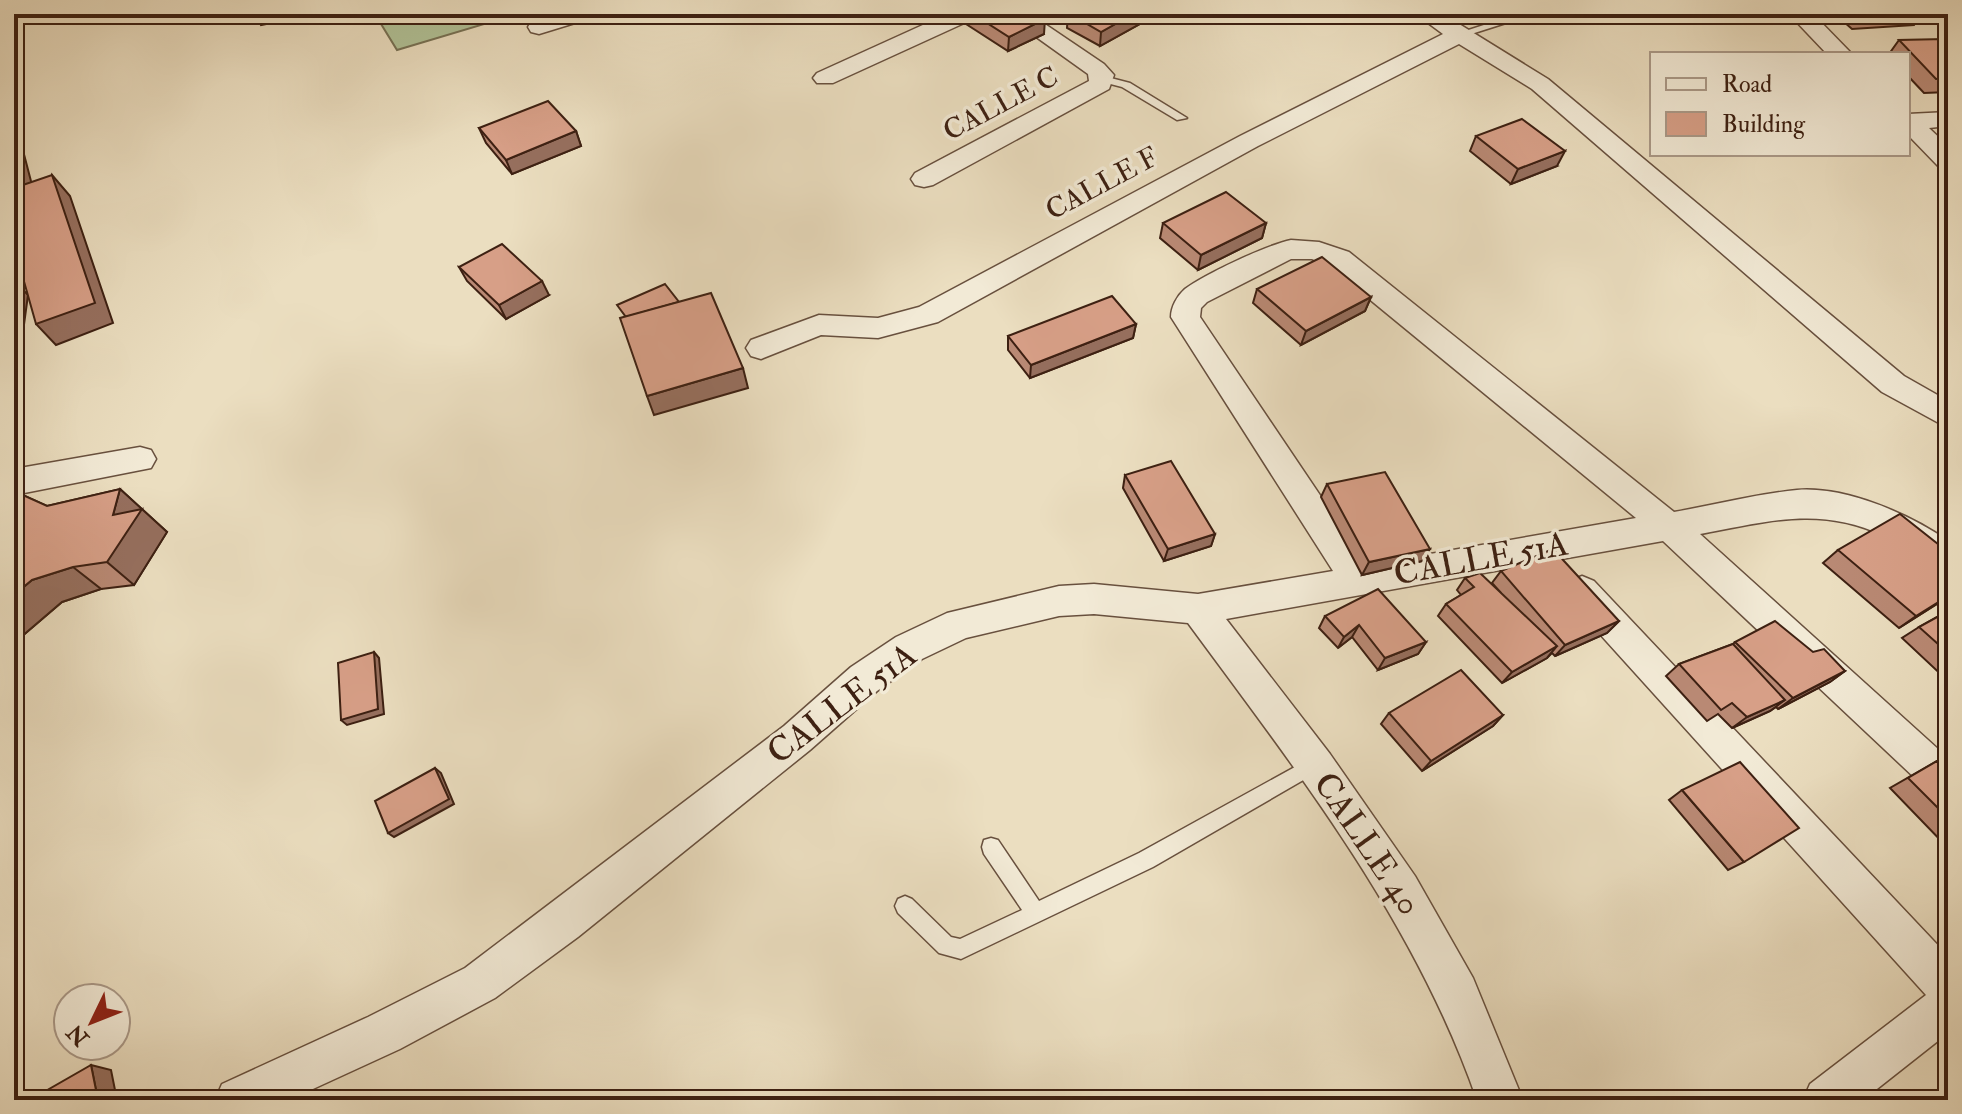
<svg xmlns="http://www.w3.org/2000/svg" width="1962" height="1114" viewBox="0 0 1962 1114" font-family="'IM FELL Double Pica',serif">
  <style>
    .green { fill: #b1c297; stroke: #777154; stroke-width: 2 }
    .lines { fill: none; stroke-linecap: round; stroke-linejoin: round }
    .service-casing { stroke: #68503e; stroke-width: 3 }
    .minor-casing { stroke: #68503e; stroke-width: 3 }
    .service { fill: #f2ead6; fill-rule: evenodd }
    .minor { fill: #f2ead6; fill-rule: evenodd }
    .wall { fill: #b98974; stroke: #3d2012; stroke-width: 2 }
    .shaded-wall { fill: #966f5e; stroke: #3d2012; stroke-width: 2 }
    .building { fill: #d79f87; stroke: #3d2012; stroke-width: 2 }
    .labels { text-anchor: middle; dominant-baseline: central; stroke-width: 7; stroke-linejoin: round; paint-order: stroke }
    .far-street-label { font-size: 28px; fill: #3d2012; stroke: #f2ead6 }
    .street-label { font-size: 34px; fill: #3d2012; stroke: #f2ead6 }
  </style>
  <rect width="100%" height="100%" fill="#ebdec0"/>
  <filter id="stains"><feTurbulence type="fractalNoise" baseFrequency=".0025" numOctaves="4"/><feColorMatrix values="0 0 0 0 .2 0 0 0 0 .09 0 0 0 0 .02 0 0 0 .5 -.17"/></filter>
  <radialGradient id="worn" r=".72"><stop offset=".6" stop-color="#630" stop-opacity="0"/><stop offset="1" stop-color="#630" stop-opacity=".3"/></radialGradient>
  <polygon class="green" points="394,14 486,14 491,22 397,50 378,19"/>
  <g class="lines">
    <defs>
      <g id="service">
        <polygon points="1518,14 1534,14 1465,36 1456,34"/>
        <polygon points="1103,76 1130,83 1187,118 1177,120 1122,87 1099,81 1099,77"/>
        <polygon points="1313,757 1319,759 1322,765 1319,771 1153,867 961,959 939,953 898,913 895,906 898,899 905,896 912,899 951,937 960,939 1022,910 984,854 982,847 984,840 991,838 998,840 1039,901 1139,853"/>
      </g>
      <g id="minor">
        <polygon points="557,14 591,14 588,19 539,34 531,32 528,27 531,22"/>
        <polygon points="947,14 976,14 973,19 833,83 817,83 813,78 817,73"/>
        <polygon points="1004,14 1030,14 1104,64 1114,75 1109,89 933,185 924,187 915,185 911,179 915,173 1089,81 1088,74"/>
        <polygon points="1416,14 1443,14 1548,79 1904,376 1948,401 1948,428 1882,392 1532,89 1459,44 1258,146 938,322 878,338 821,335 761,359 751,356 746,348 751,340 819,315 878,318 919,307 1240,136 1443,34"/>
        <polygon points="1789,14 1813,14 1852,54 1827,54"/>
        <polygon points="1948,112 1948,126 1929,128 1948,146 1948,169 1939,167 1908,135 1908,114"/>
        <path d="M1291,240L1319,242L1349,252L1674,512C1715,505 1756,494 1797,490C1845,486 1910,514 1948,541V574C1925,566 1906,547 1884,536C1820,505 1766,522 1700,534L1948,758V801L1934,796L1663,541L1226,619L1330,754L1415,876L1473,978L1523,1100H1477C1415,921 1299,774 1188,623L1094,614L1059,616L966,638L922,659L877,691L810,750L578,937L495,998L400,1049L289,1100H215L222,1084L368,1017L465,968L784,726L851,667L896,637L947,613L1059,586L1094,584L1198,594L1333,571L1171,317C1171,307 1177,296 1185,289C1205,274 1267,245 1291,240ZM1291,259H1312L1329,266L1636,518L1367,565L1200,317L1201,308L1207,302Z"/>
        <polygon points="140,447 151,450 156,459 151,468 14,495 14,469"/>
        <polygon points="1582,576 1594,581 1948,956 1948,1033 1863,1100 1803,1100 1810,1084 1926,995 1570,601 1565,591 1570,581"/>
      </g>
    </defs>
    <use href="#service" class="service-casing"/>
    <use href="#minor" class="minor-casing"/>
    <use href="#service" class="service"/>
    <use href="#minor" class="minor"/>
  </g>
  <g class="wall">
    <polygon points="966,14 1037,14 1044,34 1008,51 966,24"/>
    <polygon points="1068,14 1146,14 1145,21 1100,46 1067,28"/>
    <polygon points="1835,14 1922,14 1914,25 1852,29"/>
    <polygon points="1926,14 1948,14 1948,19 1931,19"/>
    <polygon points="1899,40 1948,41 1948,92 1924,93 1908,76 1908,54 1889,54"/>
    <polygon points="479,128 576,131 581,146 512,174 486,143"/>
    <polygon points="1476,136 1557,166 1511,184 1470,151"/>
    <polygon points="1163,223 1266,223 1262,238 1198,270 1160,238"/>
    <polygon points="459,267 549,295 506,319 467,281"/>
    <polygon points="1257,289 1371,297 1365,311 1301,345 1253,303"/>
    <polygon points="1136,324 1133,338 1030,378 1008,350 1008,336"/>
    <polygon points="1125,475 1215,534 1211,546 1164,561 1123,488"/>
    <polygon points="1327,484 1422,561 1362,575 1321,497"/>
    <polygon points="120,489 167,532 134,585 101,589 62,602 14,643 14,491 47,506"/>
    <polygon points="1838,550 1948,597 1899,628 1823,563"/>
    <polygon points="1501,571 1619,621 1607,633 1555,656 1552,653 1547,658 1502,683 1438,616 1446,604 1461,595 1457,590 1465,578 1501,593 1492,583"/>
    <polygon points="1948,611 1948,681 1902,638 1919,627"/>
    <polygon points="1325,616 1426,642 1418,654 1378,670 1352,637 1338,648 1319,628"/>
    <polygon points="1735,642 1845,671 1830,682 1778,709 1776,707 1770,711 1732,728 1718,714 1707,721 1666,676 1679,664 1733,644"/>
    <polygon points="1389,713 1503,715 1493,726 1422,771 1381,724"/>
    <polygon points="1937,761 1948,772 1948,848 1890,788"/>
    <polygon points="1682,790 1744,862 1728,870 1669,800"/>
  </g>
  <g class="shaded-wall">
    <polygon points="255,14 315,14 261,25"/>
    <polygon points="1133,14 1146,14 1145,21 1100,46 1101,32"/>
    <polygon points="1045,19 1044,34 1008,51 1009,37"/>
    <polygon points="14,116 32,185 14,190"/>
    <polygon points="576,131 581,146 512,174 506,160"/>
    <polygon points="1565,151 1557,166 1511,184 1518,169"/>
    <polygon points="52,175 70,196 113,323 56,345 36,324"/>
    <polygon points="1266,223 1262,238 1198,270 1201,255"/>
    <polygon points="14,280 28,295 20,354 14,356"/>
    <polygon points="542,281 549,295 506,319 499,305"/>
    <polygon points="1371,297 1365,311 1301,345 1306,331"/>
    <polygon points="1136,324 1133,338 1030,378 1031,365"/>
    <polygon points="743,368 748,388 654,415 647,396"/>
    <polygon points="120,489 167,532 134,585 107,562 113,515"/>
    <polygon points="1215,534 1211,546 1164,561 1168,549"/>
    <polygon points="1430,549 1422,561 1362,575 1369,562"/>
    <polygon points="73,567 101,589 62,602 14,643 14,595 32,580"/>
    <polygon points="1948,596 1948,597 1899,628 1916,616"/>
    <polygon points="1619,621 1607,633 1555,656 1565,645"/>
    <polygon points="1359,625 1352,637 1338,648 1344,637"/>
    <polygon points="1426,642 1418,654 1378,670 1385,658"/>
    <polygon points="1557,646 1547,658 1502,683 1512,672"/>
    <polygon points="374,652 379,658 384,714 347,725 341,720"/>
    <polygon points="1845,671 1830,682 1778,709 1793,698"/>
    <polygon points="1785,700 1770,711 1732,728 1747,717"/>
    <polygon points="1503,715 1493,726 1422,771 1431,761"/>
    <polygon points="435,768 441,773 454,804 394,837 388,833"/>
    <polygon points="14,895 23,898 22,954 14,958"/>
    <polygon points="91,1065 111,1070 117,1100 98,1100"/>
  </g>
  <g class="building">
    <polygon points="973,14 1037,14 1045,19 1009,37"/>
    <polygon points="1070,14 1133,14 1101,32"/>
    <polygon points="1945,39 1948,41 1948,78 1936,79 1899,40"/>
    <polygon points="548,101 576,131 506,160 479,128"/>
    <polygon points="1522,119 1565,151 1518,169 1476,136"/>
    <polygon points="52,175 95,303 36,324 14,246 14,188"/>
    <polygon points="1226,192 1266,223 1201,255 1163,223"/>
    <polygon points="502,244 542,281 499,305 459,267"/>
    <polygon points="1322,257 1371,297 1306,331 1257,289"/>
    <polygon points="665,284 679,302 626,317 617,305"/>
    <polygon points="711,293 743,368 647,396 620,318"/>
    <polygon points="1112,296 1136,324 1031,365 1008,336"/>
    <polygon points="1171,461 1215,534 1168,549 1125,475"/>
    <polygon points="1385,472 1430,549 1369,562 1327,484"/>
    <polygon points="120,489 113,515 142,509 107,562 73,567 32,580 14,595 14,491 47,506"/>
    <polygon points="1900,514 1948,552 1948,596 1916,616 1838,550"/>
    <polygon points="1553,549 1619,621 1565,645 1501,571"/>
    <polygon points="1480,573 1557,646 1512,672 1446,604 1474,587 1465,578"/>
    <polygon points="1378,589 1426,642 1385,658 1359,625 1344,637 1325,616"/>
    <polygon points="1948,611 1948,653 1919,627"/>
    <polygon points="1775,621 1813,652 1824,649 1845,671 1793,698 1735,642"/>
    <polygon points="1733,644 1785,700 1747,717 1732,703 1721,710 1679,664"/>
    <polygon points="374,652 378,709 341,720 338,663"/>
    <polygon points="1461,670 1503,715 1431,761 1389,713"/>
    <polygon points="1937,761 1948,772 1948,818 1908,778"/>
    <polygon points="1740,762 1799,828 1744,862 1682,790"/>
    <polygon points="435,768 449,799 388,833 375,801"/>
    <polygon points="91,1065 98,1100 30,1100"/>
  </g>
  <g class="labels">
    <g class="far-street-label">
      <text transform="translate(1001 104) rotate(-28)">CALLE C</text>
      <text transform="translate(1102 184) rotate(-28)">CALLE F</text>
    </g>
    <g class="street-label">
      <text transform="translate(1481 559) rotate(-10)">CALLE 51A</text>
      <text transform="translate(842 704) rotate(-37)">CALLE 51A</text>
      <text transform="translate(1367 844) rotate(56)">CALLE 40</text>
    </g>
  </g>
  <rect width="1962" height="1114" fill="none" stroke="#ebdec0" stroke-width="48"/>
  <rect x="16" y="16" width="1930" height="1082" fill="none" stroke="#3d2012" stroke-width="4"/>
  <rect x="24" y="24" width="1914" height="1066" fill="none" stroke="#3d2012" stroke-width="2"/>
  <rect x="1650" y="52" width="260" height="104" fill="#f2ead6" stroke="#aa9988" stroke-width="2"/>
  <rect x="1666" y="78" width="40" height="12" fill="#f2ead6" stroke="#aa9988" stroke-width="2"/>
  <text x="1722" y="92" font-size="24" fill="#3d2012">Road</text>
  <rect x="1666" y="112" width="40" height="24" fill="#d79f87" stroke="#aa9988" stroke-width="2"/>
  <text x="1722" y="132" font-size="24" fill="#3d2012">Building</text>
  <g transform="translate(92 1022) rotate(227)"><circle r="38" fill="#f2ead6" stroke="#aa9988" stroke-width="2"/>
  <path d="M0-6L14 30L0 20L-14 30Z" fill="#8f2418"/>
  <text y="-12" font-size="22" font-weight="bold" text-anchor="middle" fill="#3d2012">N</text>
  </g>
  <rect width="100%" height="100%" filter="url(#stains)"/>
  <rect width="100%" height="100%" fill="url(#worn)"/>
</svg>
